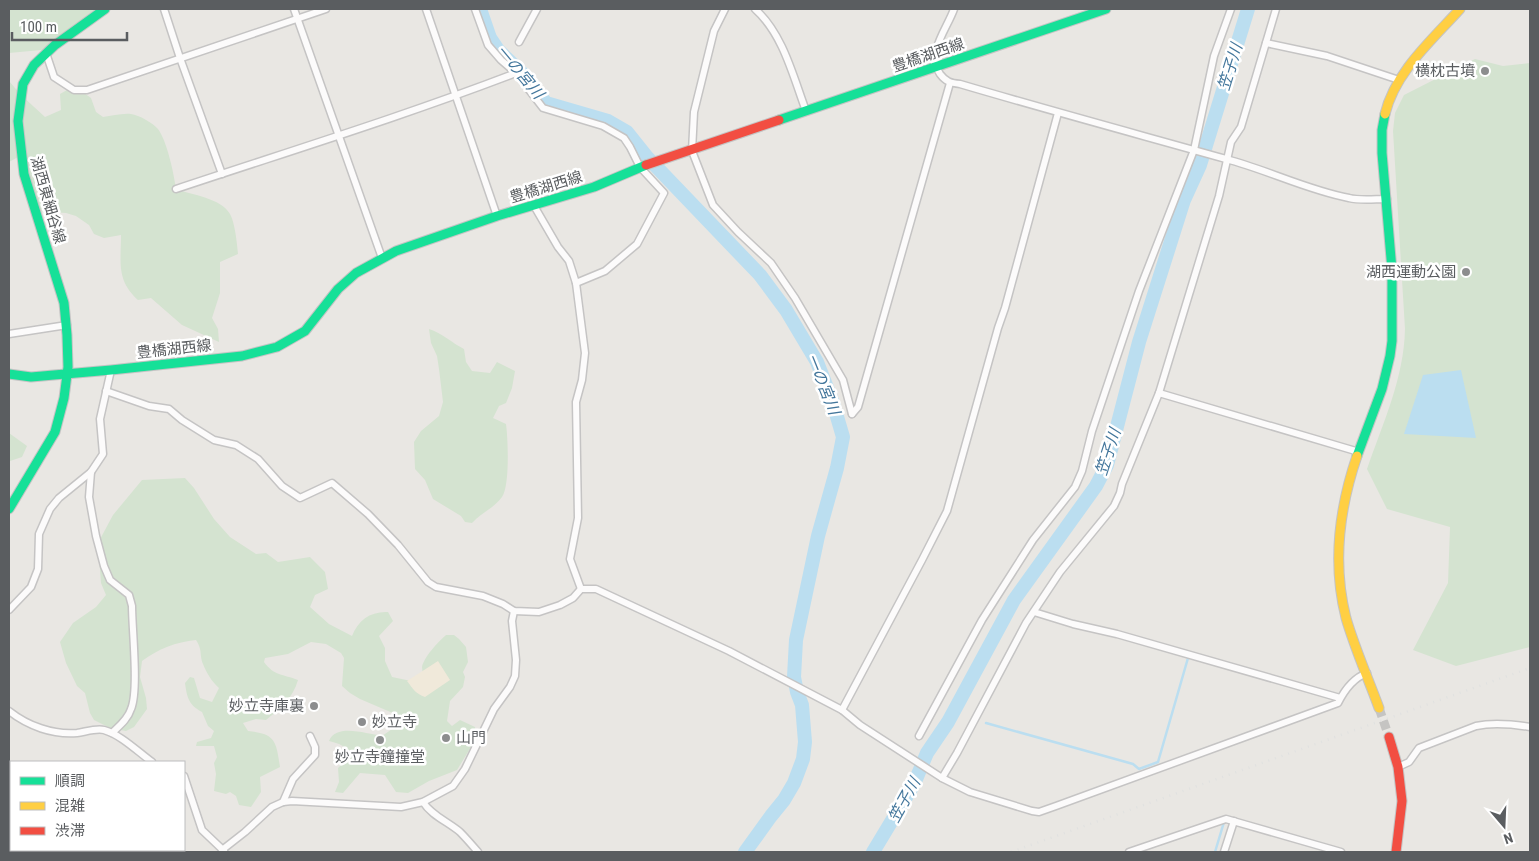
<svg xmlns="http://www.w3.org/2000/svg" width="1539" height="861" viewBox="0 0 1539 861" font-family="'Roboto Condensed','Noto Sans JP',sans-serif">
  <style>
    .green { fill: #d4e3d0 }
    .sand { fill: #f0e9da }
    .water { fill: #bbdef0 }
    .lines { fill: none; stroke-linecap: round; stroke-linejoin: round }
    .stream { stroke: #bbdef0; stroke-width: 2.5 }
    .river { stroke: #bbdef0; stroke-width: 14 }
    .secondary-tunnel { stroke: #c5c4c2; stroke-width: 9; stroke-dasharray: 9 4.5; stroke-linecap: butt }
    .street-casing { stroke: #c5c4c4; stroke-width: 9 }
    .fast-casing { stroke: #c4c4c4; stroke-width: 11 }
    .slow-casing { stroke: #c4c4c4; stroke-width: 11 }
    .jam-casing { stroke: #c4c4c4; stroke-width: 11 }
    .street { stroke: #fcfbfb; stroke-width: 6 }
    .fast { stroke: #16e098; stroke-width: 9 }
    .slow { stroke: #ffcf43; stroke-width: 9 }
    .jam { stroke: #f24e42; stroke-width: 9 }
    .rail { stroke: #e0e1e0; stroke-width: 2.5; stroke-dasharray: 1 6; stroke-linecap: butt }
    .poi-dot { fill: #8c8d8e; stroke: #fff; stroke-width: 2 }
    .labels { text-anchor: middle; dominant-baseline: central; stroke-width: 5; stroke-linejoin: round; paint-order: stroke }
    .street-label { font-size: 15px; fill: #5a5d60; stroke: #fff }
    .poi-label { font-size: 15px; fill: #5a5d60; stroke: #fff; text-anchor: end }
    .water-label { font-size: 16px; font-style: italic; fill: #44779c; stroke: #fff }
  </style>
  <rect width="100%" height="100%" fill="#e9e7e3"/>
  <g class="green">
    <polygon points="9,9 105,9 52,49 9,53"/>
    <path d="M1475,59L1503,66L1530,63V647L1456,666L1413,650L1448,583L1450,527L1387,509L1367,469C1383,423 1404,378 1405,329L1393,131L1395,113L1404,95Z"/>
    <path d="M9,81L21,95L45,117L61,110L60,94L74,86L91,98L96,112L103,117C112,116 122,113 131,114C139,115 153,123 158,129C167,141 174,174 176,189C192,195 221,198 230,214C235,223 237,243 238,254L220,262V293L212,318L218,329L219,342L182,325L151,298L138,300C116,280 121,262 121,235L104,238L94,234L89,225L76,216L66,213L35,211L20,156L9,162Z"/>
    <path d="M429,329C442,333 452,343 464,349L466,362L472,371L490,373L497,362L515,371L512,388L506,403L499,406L493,418L506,424C508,438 510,486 502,497C494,508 481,513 472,523L465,522L461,516L433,499L425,480L415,469L414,442L421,431L439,416L443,402L439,369L437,356L431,343Z"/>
    <polygon points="9,433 27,446 22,457 10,461"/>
    <path d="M185,478L194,488L214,519L230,537L256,554L266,553L278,562L310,557L325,572L328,589L315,595L310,607L329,624L352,636C358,620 371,611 388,612L393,621L379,636L385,648V661L392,677L416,682L425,679C424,676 422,671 422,667C424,657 438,642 446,635H454L459,639L466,647L468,662L463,672L465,677L463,687L450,701L447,721L452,726L460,720L475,727L476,742L471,747L457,770L429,781L408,793L396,792L385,775L360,773L343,793L335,792L339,782L338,768L351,755C346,745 339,744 329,741C336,723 367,734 382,736L398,725L402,717L360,699L350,693L342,686L344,658L341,653L326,644L311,642L288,654L265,658L264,662C274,676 283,674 298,680C293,698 280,709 266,720L256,719L243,723L248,731C276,734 276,741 280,767L260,777L261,792L251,807L239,805L236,796L230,792L226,794L214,791L216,774L214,763L217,757L214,746H196L197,742L211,738L214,731L208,726L202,712C189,705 187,698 185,683L190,677L194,678L200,698L212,702L219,688C212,682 206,672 203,664C199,654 203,651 196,640C176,642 158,649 142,661L140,677L146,698L147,709L134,727L126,731L110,728L94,720L90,713L85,693L77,686L66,663L60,642L73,623L96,607L106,595L101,583L98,543L113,515L142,480Z"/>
  </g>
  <path class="sand" d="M438,661L450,680L425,697C416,694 413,689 407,681Z"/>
  <polygon class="water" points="1461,370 1476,438 1404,434 1423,375"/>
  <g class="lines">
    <g class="stream">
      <polyline points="986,723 1133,764 1139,769 1158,762 1188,658"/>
      <polyline points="1215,852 1224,822"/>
    </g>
    <g class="river">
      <polyline points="480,9 490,38 498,50 524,75 546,103 608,121 627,132 647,157 760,275 786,310 817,362 833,403 843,437 837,468 818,536 796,640 794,677 797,692 802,705 805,742 803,759 794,783 784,800 771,816 745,852"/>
      <polyline points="873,852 914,784 927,753 948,722 1014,600 1096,486 1107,465 1139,342 1184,200 1200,165 1248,9"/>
    </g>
    <polyline class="secondary-tunnel" points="1379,708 1389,737"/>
    <defs>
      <g id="street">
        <polyline points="164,9 180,58 222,174"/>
        <polyline points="294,9 382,258"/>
        <polyline points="426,9 497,216"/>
        <polyline points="475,9 488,45 501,60 516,73 543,108 603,126 624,138 630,147 640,167 664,193 637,244 605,271 576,283"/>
        <polyline points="725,9 714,31 694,112 692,151 713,205 738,232 771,263 795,298 843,380 852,414"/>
        <path d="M755,9C783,34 793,76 806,111"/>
        <path d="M954,9C947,29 926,53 940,74C946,82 951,83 960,84C1048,110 1137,134 1226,159C1268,170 1307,190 1349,198C1360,201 1375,199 1387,199"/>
        <polyline points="519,42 537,9"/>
        <polyline points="1266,43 1327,56 1399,80"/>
        <polyline points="46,53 54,77 74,90 87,90 326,9"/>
        <path d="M176,189C290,151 404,116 516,73"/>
        <polyline points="533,204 558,247 569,261 576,283 585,353 582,380 576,402 578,518 570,559 581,589"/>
        <polyline points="9,334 67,325"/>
        <path d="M106,391L149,406L169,409L182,420L214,440L236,445L258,459L282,486L300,498L332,483L368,514L398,545L428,582L436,587L483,596L503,604L514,611L539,612L560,605L573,598L581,589H596L729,651L842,710L860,725L942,778L970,792L1032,811L1039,812L1056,806L1338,703C1344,691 1353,678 1367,673"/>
        <polyline points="1159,393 1359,452"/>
        <polyline points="852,414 858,407 950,83"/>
        <path d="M91,472L89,497L96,536L104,566L110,580L129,595L132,606C132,629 139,690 131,709C128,719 119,726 112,733"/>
        <polyline points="9,610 31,587 38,569 39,534 50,509 59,498 91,472 103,454 100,419 111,370"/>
        <polyline points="1034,612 1073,624 1117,634 1340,698"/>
        <polyline points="842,710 922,560 947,511 998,328 1005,308 1058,113"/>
        <path d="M9,711C28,726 53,735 77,733C85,732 96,728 104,730C121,735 137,751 152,762"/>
        <polyline points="919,736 982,620 1033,540 1075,487 1082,471 1092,431 1139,291 1194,150 1214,56 1231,9"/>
        <path d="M1398,767L1409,762L1419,748L1476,726C1494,722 1512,724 1530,727"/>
        <polyline points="184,776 202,830 224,851"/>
        <polyline points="942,778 957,753 1026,623 1060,572 1114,506 1120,493 1122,484 1159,393 1219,196 1231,142 1241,127 1276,9"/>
        <polyline points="9,800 11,801"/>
        <polyline points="283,802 293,779 315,755 315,747 310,736"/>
        <path d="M423,802C431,815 448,822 460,832C466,838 472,845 478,852"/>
        <polyline points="99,850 102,852"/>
        <polyline points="222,850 245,832 272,807 283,802 292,801 401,807 423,802 453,786 465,769 494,709 510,687 515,676 516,660 512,621 514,611"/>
        <polyline points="13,852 14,850"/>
        <polyline points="77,852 78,850"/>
        <polyline points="1129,852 1226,819 1341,852"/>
        <polyline points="1224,852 1234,821"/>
      </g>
      <g id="fast">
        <polyline points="779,120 1106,9"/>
        <polyline points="9,374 31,377 111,370 242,356 277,347 305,331 338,289 356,273 396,251 497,216 594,187 646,165"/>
        <polyline points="1357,456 1382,389 1390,356 1392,341 1392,270 1382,153 1382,130 1385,114"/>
        <polyline points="9,509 55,432 64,398 68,367 67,335 64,303 24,174 18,121 23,84 34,65 55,45 105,9"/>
      </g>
      <g id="slow">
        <path d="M1385,114C1395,72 1432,40 1460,9"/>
        <path d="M1357,456C1339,509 1332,563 1346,618C1355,649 1368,678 1379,708"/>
      </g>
      <g id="jam">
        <polyline points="646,165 779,120"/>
        <polyline points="1389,737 1398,767 1402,801 1396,852"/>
      </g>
    </defs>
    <use href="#street" class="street-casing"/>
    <use href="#fast" class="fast-casing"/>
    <use href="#slow" class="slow-casing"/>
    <use href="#jam" class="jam-casing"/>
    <use href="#street" class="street"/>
    <use href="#fast" class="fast"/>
    <use href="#slow" class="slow"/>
    <use href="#jam" class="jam"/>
    <polyline class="rail" points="1011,852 1530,668"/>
  </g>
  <g class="poi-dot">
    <circle cx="1485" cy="71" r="5"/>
    <circle cx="1466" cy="272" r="5"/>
    <circle cx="314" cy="706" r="5"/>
    <circle cx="362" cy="722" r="5"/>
    <circle cx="446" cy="738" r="5"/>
    <circle cx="380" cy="740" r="5"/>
  </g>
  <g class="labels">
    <g class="street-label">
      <text transform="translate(928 55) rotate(-19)">豊橋湖西線</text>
      <text transform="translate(546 187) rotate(-17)">豊橋湖西線</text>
      <text transform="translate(48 200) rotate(74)">湖西東細谷線</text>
      <text transform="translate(174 349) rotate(-6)">豊橋湖西線</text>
    </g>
    <g class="poi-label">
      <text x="1475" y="71">横枕古墳</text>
      <text x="1456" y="272">湖西運動公園</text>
      <text x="304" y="706">妙立寺庫裏</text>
      <text x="372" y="722" text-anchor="start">妙立寺</text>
      <text x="456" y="738" text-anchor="start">山門</text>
      <text x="380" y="757" text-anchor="middle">妙立寺鐘撞堂</text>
    </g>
    <g class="water-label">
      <text transform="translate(1230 67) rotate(-73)">笠子川</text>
      <text transform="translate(520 72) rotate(50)">一の宮川</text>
      <text transform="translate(823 384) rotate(68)">一の宮川</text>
      <text transform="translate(1108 452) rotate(-72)">笠子川</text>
      <text transform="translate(904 800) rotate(-61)">笠子川</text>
    </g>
  </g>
  <rect width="1539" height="861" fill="none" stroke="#5a5d60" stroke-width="20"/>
  <rect x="10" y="761" width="175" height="90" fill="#ffffff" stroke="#bdbebf"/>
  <rect x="20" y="777" width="25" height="8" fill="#16e098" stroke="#bdbebf"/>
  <text x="55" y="786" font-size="15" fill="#5a5d60">順調</text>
  <rect x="20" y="802" width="25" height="8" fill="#ffcf43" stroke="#bdbebf"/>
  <text x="55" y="811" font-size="15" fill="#5a5d60">混雑</text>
  <rect x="20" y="827" width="25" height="8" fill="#f24e42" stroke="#bdbebf"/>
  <text x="55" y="836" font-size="15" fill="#5a5d60">渋滞</text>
  <g transform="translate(1504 826) rotate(161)" stroke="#ffffff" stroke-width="4" paint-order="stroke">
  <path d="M0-4L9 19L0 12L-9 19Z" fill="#5a5d60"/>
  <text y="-8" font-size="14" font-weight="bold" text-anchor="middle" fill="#5a5d60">N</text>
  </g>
  <path d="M12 32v8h115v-8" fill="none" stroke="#5a5d60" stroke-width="2.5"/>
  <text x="20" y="32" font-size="15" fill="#5a5d60" stroke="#ffffff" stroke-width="4" paint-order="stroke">100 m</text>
</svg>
